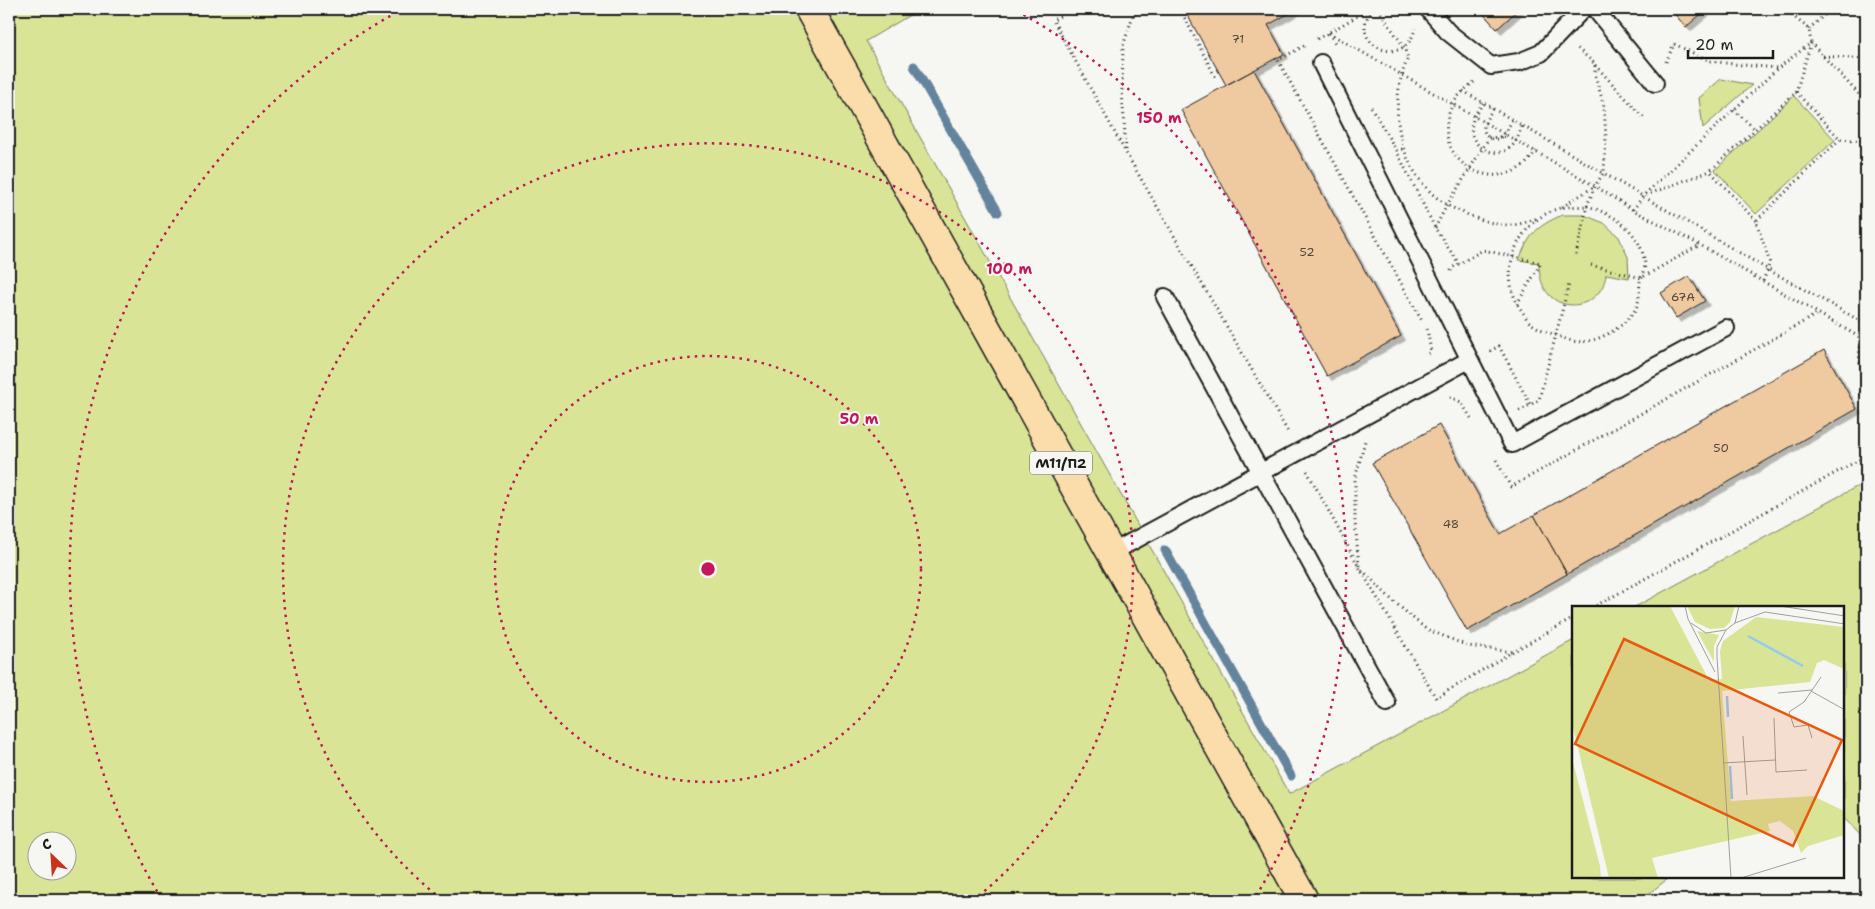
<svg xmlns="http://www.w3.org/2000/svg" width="1875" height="909" viewBox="0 0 1875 909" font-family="'Shantell Sans',sans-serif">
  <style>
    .green { fill: #d9e497; stroke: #7a805a; fill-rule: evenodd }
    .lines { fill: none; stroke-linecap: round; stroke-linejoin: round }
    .stream { stroke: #63849c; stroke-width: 9 }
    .building { fill: #efc99f; stroke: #1c1c1c; filter: url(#shadow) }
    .lane-casing { stroke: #1c1c1c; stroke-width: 20 }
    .highway-casing { stroke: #1c1c1c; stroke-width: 31 }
    .path { stroke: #1c1c1c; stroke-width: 3; stroke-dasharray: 1 4; stroke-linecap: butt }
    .lane { stroke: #f6f6f2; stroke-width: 16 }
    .highway { stroke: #faddab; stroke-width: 28 }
    .ring { fill: none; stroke: #c2185b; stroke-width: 2.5; stroke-dasharray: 2.5 5 }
    .labels { text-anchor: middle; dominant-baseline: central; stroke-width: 4; stroke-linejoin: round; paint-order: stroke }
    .number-label { font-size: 12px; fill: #51473d }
    .shield { fill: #f6f6f2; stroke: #5d5d5c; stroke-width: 1 }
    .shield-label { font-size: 14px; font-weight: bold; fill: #1c1c1c }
    .inset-river { fill: none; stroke: #93caf1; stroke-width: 2.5 }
    .inset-road { fill: none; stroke: #9f9f9c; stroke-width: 1 }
    .view { fill: #e8590c; fill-opacity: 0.15; stroke: #e8590c; stroke-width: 2.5 }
    .inset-edge { fill: none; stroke: #1c1c1c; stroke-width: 2.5 }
    .centre { fill: #c2185b; stroke: #f6f6f2; stroke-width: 2.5 }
    .ring-label { font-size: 15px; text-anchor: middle; font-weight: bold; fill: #c2185b; stroke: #f6f6f2; stroke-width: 4; stroke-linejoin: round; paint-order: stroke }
  </style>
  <defs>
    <filter id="shadow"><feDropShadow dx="4.5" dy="4.5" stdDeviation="0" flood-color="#0004"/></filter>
  </defs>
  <rect width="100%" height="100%" fill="#f6f6f2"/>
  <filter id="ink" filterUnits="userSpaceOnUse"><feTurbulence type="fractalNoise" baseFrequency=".02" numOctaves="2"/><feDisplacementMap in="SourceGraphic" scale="10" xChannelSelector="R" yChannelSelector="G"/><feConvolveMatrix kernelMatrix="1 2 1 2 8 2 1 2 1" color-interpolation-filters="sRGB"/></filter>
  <g filter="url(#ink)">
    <g class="green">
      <path d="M9,9H730L736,13L745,9H920L866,41L1289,794L1574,640V878H1664L1666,880L1641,900H15L9,893ZM38,842H68V872H38Z"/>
      <polygon points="1721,79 1752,85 1703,128 1699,98"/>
      <polygon points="1794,96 1835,140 1756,214 1715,170"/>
      <path d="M1562,215H1584L1604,223L1619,237L1628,257L1629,278L1606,274C1602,315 1538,319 1539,263L1519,260C1530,233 1536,227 1562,215Z"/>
      <polygon points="1856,487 1866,487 1866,841 1844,818 1844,608 1633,608"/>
    </g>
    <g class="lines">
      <g class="stream">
        <polyline points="914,66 998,212"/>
        <polyline points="1165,550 1291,776"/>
      </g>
    </g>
    <g class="building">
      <polygon points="1184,9 1297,9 1268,25 1284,54 1226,85"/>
      <polygon points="1479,9 1519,9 1497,29"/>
      <polygon points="1670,9 1707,9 1686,27"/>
      <polygon points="1254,70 1401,336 1327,376 1181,110"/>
      <polygon points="1689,276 1705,301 1676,318 1661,293"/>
      <polygon points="1824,350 1857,409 1567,574 1534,515"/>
      <polygon points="1439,425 1500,534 1534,515 1567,574 1467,631 1372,463"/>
    </g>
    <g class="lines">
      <defs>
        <g id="lane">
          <polyline points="1428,9 1448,32 1491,66 1519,62 1541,53 1583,9"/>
          <polyline points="1595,9 1655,83"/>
          <polyline points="1321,63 1512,444 1726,328"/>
          <polyline points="1165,297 1387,703"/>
          <polyline points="1111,553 1469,360"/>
        </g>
        <polyline id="highway" points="809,9 1304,900"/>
      </defs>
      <use href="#lane" class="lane-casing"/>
      <use href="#highway" class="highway-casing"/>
      <g class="path">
        <polyline points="1073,9 1053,20 1126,153 1288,432"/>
        <polyline points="1180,9 1217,80"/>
        <path d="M1373,9C1343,43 1406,73 1415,28"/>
        <path d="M1378,9L1404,47L1408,58C1386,107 1398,174 1447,205C1452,208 1458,210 1464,213C1477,219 1497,226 1512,225C1520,225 1530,220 1538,218"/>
        <polyline points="1809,29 1831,9"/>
        <polyline points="1329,33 1595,186 1633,210 1700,245 1866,341"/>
        <polyline points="1329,33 1336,45"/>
        <polyline points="1317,39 1370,9"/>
        <polyline points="1304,46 1278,60 1422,321"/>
        <polyline points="1823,56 1866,59"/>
        <polyline points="1666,62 1674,44 1710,61 1742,65 1778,68"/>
        <polyline points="1595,65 1645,119"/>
        <path d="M1474,82C1466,88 1458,95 1453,104C1428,150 1480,195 1523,166C1528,162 1532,156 1536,151"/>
        <polyline points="1463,91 1769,270 1866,324"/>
        <polyline points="1796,92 1811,43 1866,102"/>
        <path d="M1483,103C1479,109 1473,116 1472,124C1467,146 1495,161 1511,147C1518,141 1519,133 1522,125"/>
        <polyline points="1371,107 1396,150 1403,149"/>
        <path d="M1493,109C1487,118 1478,129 1489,138C1503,143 1507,130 1512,120"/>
        <polyline points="1734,110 1755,129"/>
        <polyline points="1126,150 1122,91 1123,46 1135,9"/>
        <polyline points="1396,150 1435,228 1459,264"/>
        <polyline points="1646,195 1710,171"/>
        <path d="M1587,206C1615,214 1641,232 1645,264C1645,269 1641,276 1640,282C1639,289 1640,301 1636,308C1626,327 1594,346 1573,341C1568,340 1563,338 1558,336C1550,333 1538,329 1531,323C1527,321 1525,315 1522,311C1495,274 1517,220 1560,208C1568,206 1578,207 1587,206Z"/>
        <polyline points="1562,207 1595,186"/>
        <polyline points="1633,210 1643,196 1778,68 1811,43 1809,29 1784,9"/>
        <polyline points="1756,221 1710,171 1796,92 1840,139 1866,141"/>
        <polyline points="1435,228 1447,205 1489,138 1508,136"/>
        <polyline points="1576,255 1587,206 1595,186 1604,172 1606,137 1604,106 1595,75 1595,64 1576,47"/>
        <polyline points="1591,265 1641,278 1700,245"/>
        <polyline points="1451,271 1452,268 1483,250 1541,263 1517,304"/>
        <polyline points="1763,281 1770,263 1756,221 1840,139"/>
        <polyline points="1427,329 1431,351 1427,355"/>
        <path d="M1866,333C1857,347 1857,363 1866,377"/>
        <polyline points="1490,351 1499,346 1530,404"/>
        <polyline points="1450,397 1461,402 1471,418"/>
        <polyline points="1519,411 1539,400 1569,284"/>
        <polyline points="1496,460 1511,487 1819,313"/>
        <polyline points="1307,471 1359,567 1436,698 1512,652 1574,618"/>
        <polyline points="1359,566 1355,521 1355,479 1365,441"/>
        <polyline points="1362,570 1392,600 1426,629 1468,646 1512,652"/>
        <polyline points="1592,608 1866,456"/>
      </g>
      <use href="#lane" class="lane"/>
      <use href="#highway" class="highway"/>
    </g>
  </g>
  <g class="ring">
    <circle cx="708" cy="569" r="213"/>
    <path d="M441 899A425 425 0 1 1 975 899"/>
    <path d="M161 898A638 638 0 0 1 399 11M1017 11A638 638 0 0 1 1255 898"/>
  </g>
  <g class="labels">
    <g class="number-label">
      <text x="1238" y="39">71</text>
      <text x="1307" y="252">52</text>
      <text x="1683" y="297">67А</text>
      <text x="1721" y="448">50</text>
      <text x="1451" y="524">48</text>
    </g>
    <rect class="shield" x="1030" y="451.5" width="62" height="23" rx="4"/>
    <g class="shield-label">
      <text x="1061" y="463">М11/П2</text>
    </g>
  </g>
  <g transform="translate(1572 606)">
    <rect width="272" height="272" fill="#f6f6f2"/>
    <path d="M0,0H98L137,74L150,73L148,45L151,35L184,11L272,21V63L252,54L245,57L238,76L150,85L159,195L241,190L272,205V229L236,240L229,247L221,225L208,215L196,218L198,225L80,252L86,272H37L0,117ZM115,0H163L158,16L152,22L138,23L123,16ZM125,25L147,29L142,40V56ZM0,152L28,260L29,272H0Z" fill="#d9e497"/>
    <path class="inset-river" d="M176,30L231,60M155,90L156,111M158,160L160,193"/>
    <path class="inset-road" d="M113,0L116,13L143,66M208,0L273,10M119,17L134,27L154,24L163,17L167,0M163,17L193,6L273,18M154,24L145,41V51L159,272M239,85L273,104M206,87L240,84M202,112L204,166L235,164M171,130L175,189M240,132L236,119L222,121L217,106L232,96L249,71M151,157L203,154M169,272L234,252"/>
    <path class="view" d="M52,33L270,134L221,240L3,138Z"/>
    <rect width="272" height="272" class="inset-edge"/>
  </g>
  <circle cx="708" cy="569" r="8" class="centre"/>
  <g class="ring-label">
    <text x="1159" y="123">150 m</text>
    <text x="1009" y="274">100 m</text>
    <text x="859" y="424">50 m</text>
  </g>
  <rect width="1875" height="909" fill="none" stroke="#f6f6f2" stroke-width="30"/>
  <rect x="15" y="15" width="1845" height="879" fill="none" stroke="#1c1c1c" stroke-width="2" filter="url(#ink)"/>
  <g transform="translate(52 856) rotate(335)"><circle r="24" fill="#f6f6f2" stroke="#9f9f9c"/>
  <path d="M0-4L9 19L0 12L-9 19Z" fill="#c8321e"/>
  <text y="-8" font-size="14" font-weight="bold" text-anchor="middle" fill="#1c1c1c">С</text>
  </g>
  <path d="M1688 50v8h85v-8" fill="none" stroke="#1c1c1c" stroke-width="2.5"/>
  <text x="1695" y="50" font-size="15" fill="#1c1c1c" stroke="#f6f6f2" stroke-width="4" paint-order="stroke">20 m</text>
</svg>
